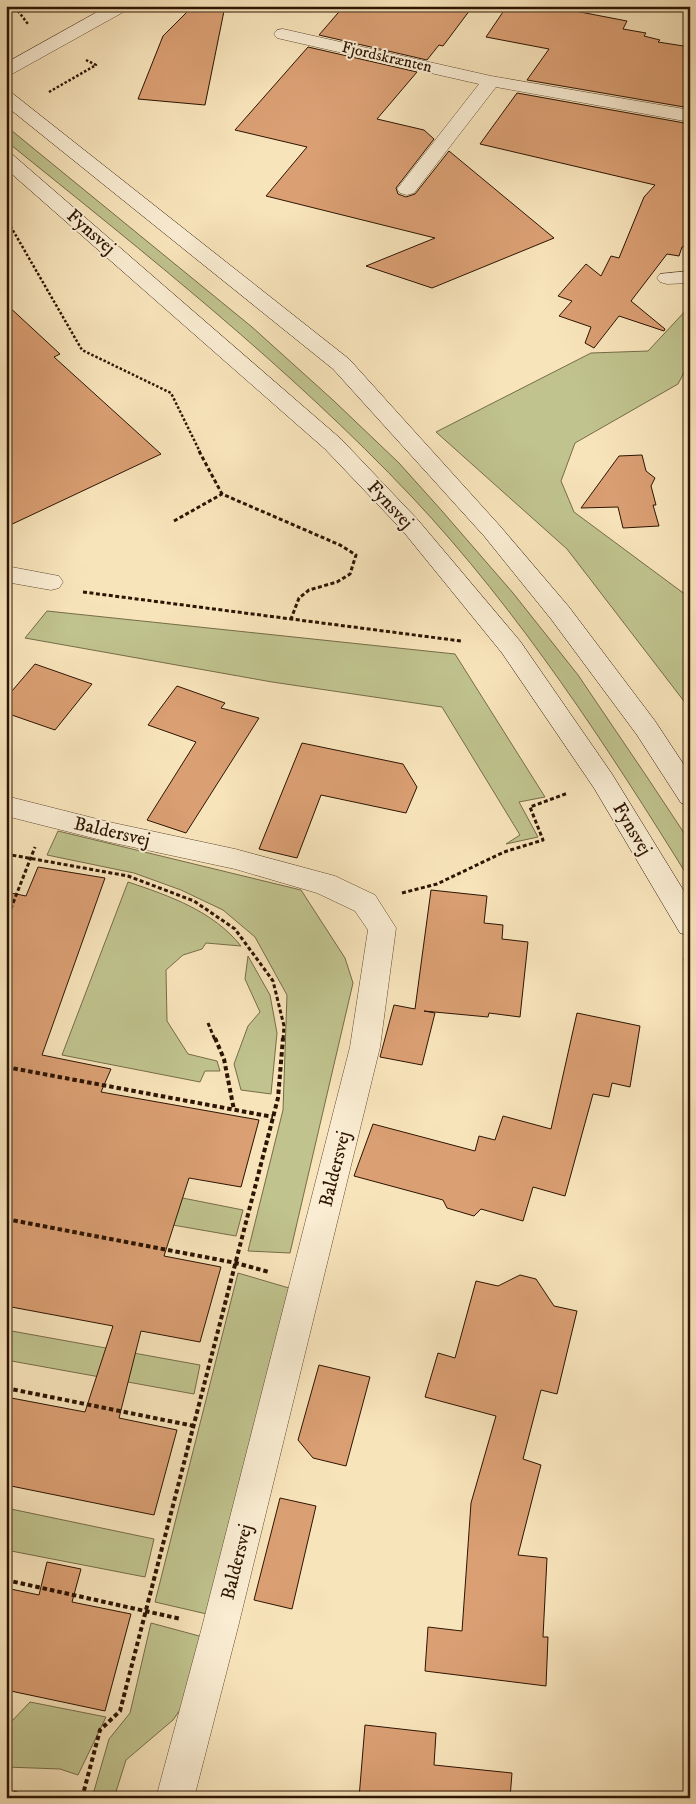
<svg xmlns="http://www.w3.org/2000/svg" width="696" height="1804" viewBox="0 0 696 1804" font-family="'IM FELL DW Pica',serif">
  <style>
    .green { fill: #c0c38e; stroke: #766c48 }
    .building { fill: #da9f73; stroke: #2d1402 }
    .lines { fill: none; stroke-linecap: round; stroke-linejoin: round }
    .minor-casing { stroke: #604830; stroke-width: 1 }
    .secondary-casing { stroke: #2d1402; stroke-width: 1 }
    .path-far2 { stroke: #2d1402; stroke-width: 2.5; stroke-dasharray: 2.5 2; stroke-linecap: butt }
    .path-far1 { stroke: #2d1402; stroke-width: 3; stroke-dasharray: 4 2.5; stroke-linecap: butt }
    .path { stroke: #2d1402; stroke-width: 4; stroke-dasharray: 4.5 3; stroke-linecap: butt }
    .minor { fill: #faedd3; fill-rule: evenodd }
    .secondary { fill: #faedd3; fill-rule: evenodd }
    .labels { text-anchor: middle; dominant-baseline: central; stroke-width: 4; stroke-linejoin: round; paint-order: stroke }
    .far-street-label { font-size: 16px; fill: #2d1402; stroke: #faedd3 }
    .street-label { font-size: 19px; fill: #2d1402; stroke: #faedd3 }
  </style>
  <rect width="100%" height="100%" fill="#f8e4bb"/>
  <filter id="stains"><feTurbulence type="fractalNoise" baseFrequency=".004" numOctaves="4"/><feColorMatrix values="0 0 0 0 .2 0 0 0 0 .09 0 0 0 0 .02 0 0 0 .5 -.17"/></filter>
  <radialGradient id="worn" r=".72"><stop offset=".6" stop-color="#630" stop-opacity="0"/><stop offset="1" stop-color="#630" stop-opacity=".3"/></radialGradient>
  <g class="green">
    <path d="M6,126L252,327L334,401L399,463L442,511L513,593L578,675L647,777L690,842V880C607,746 520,612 412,497C288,366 146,254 6,141Z"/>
    <polygon points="690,306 690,361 678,384 575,443 561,481 574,512 690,598 690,709 567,549 436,432 591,353 648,351"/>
    <polygon points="47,611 455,654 545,797 519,802 538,837 506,844 520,835 442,707 272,682 25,638"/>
    <polygon points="58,831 301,890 345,958 353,983 290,1253 248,1251 283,1110 287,995 255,937 223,910 181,890 134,873 47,855"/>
    <path d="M128,882C170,896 213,911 241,946L206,943L202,949L183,955L166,970L167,1021L188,1054L217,1061L220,1071H205L200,1082L62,1055Z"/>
    <polygon points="248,956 270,995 277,1033 271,1094 241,1090 234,1064 248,1026 260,1012 245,979"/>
    <polygon points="6,1163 243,1210 236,1236 6,1196"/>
    <polygon points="238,1273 289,1288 211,1615 155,1602"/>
    <polygon points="6,1330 200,1365 194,1394 6,1360"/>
    <polygon points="6,1508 154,1539 145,1577 6,1550"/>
    <polygon points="151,1623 203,1637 191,1694 173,1720 126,1760 114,1798 92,1798 109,1739 130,1713"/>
    <polygon points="30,1702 106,1717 78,1775 60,1769 6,1767 6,1721 11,1722"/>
  </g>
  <g class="building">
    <polygon points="193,6 225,6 205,105 138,99 163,36"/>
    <polygon points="344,6 473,6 443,46 439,45 427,60 319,35"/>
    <polygon points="507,6 549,6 627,21 623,29 646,33 644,36 660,40 658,42 690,47 690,108 527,80 549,49 486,37"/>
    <polygon points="308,47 417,72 377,119 424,130 434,139 396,188 398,194 406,197 415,194 449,151 554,238 432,288 366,266 435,238 266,196 307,147 235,130"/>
    <polygon points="517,93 690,124 690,245 682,247 679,256 667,254 631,301 665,329 664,331 619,316 594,348 585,343 591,327 559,316 572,301 558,296 586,264 601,276 611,256 619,258 644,197 655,185 480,144"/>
    <polygon points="6,304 60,354 54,357 161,454 6,527"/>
    <polygon points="642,455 646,471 655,478 651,486 656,505 653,505 659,526 623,528 618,507 581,508 619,456"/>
    <polygon points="35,664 92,684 55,730 6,713 6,698"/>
    <polygon points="177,686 225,703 221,708 259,718 186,833 147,820 196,742 148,725"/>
    <polygon points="302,743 403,764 417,787 406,813 321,795 297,858 259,849"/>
    <polygon points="38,867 105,878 42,1055 111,1069 101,1092 259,1120 241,1187 189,1178 164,1256 221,1267 200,1342 141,1331 119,1418 177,1430 154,1515 6,1485 6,1397 85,1412 113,1326 6,1306 6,892 26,896"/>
    <polygon points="431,890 487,896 484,923 503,925 502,939 528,942 520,1017 489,1013 488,1017 424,1011 435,1013 422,1065 380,1057 394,1005 415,1009"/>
    <polygon points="577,1013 640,1026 630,1087 612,1083 609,1097 593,1094 565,1196 533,1187 523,1221 481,1209 474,1216 447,1208 443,1200 354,1176 373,1124 475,1151 479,1136 495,1140 503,1116 551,1129"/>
    <polygon points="520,1275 536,1279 554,1306 577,1311 557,1394 541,1390 523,1459 541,1465 518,1555 547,1558 543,1637 548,1637 546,1686 425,1671 428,1627 462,1631 471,1503 496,1416 425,1397 438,1353 455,1358 476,1281 498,1286"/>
    <polygon points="319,1365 370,1377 346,1466 313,1458 298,1440"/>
    <polygon points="280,1498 316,1506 292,1609 254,1600"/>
    <polygon points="47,1562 81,1569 72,1602 131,1614 105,1711 6,1690 6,1588 39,1595"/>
    <polygon points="365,1725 436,1733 434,1765 512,1773 510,1798 359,1798"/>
  </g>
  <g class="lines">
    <defs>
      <g id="minor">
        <polygon points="108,6 129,6 127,10 12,74 6,75 6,63"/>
        <polygon points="283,29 491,76 690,110 690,122 496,87 414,193 407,195 400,193 397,189 479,84 277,38 274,34 277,30"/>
        <polygon points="690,271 690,283 667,284 660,282 657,278 660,274"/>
        <polygon points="6,566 59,576 63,582 59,588 51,590 6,582"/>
        <polygon points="6,796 109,822 235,849 335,876 375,895 396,928 380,1047 238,1627 194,1798 156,1798 202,1627 350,1047 368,930 355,911 317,893 235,869 109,842 6,816"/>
      </g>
      <g id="secondary">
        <polygon points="6,92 12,93 349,359 500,526 569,607 655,721 690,774 690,806 681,803 637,735 551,619 484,536 333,369 6,106"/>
        <polygon points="6,153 13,155 341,439 418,520 520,641 612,774 690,901 690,936 680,933 594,788 502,653 402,530 325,449 6,169"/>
      </g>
    </defs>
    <use href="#minor" class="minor-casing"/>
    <use href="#secondary" class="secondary-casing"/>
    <g class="path-far2">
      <polyline points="18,11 28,24"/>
      <polyline points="49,92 96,65 86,60"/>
      <polyline points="6,226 11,227 82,350 171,393 200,452"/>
    </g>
    <g class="path-far1">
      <polyline points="199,451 222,494"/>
      <polyline points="174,521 222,494 340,545 356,555 350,574 337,582 309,590 299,598 291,619"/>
      <polyline points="83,592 461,641"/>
      <polyline points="6,854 128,876 194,901 235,929 273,981 284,1026 283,1040"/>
      <polyline points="402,893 437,884 504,852 543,840 530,807 568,793"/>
      <polyline points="6,921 35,847"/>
      <polyline points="685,958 690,989"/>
      <polyline points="208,1023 215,1040"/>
    </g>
    <g class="path">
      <polyline points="215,1038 224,1059 234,1110"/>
      <polyline points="6,1067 273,1117"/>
      <polyline points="6,1219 236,1263 269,1272"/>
      <polyline points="6,1388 194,1426"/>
      <polyline points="6,1580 181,1619"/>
      <polyline points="6,1791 39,1798"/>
      <polyline points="82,1798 100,1730 120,1711 278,1098 283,1038"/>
    </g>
    <use href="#minor" class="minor"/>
    <use href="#secondary" class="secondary"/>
  </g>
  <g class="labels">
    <g class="far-street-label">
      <text transform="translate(387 57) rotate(13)">Fjordskrænten</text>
    </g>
    <g class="street-label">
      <text transform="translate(91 232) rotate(41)">Fynsvej</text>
      <text transform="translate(390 505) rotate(47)">Fynsvej</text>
      <text transform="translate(632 829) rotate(59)">Fynsvej</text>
      <text transform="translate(112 832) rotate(13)">Baldersvej</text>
      <text transform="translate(335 1169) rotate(-76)">Baldersvej</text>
      <text transform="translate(237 1562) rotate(-76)">Baldersvej</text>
    </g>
  </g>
  <rect width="696" height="1804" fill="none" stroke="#f8e4bb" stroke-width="25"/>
  <rect x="8" y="8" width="681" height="1789" fill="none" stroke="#2d1402" stroke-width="2.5"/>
  <rect x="12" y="12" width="671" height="1779" fill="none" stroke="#2d1402"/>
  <rect width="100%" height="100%" filter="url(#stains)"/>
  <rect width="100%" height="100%" fill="url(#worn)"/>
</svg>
